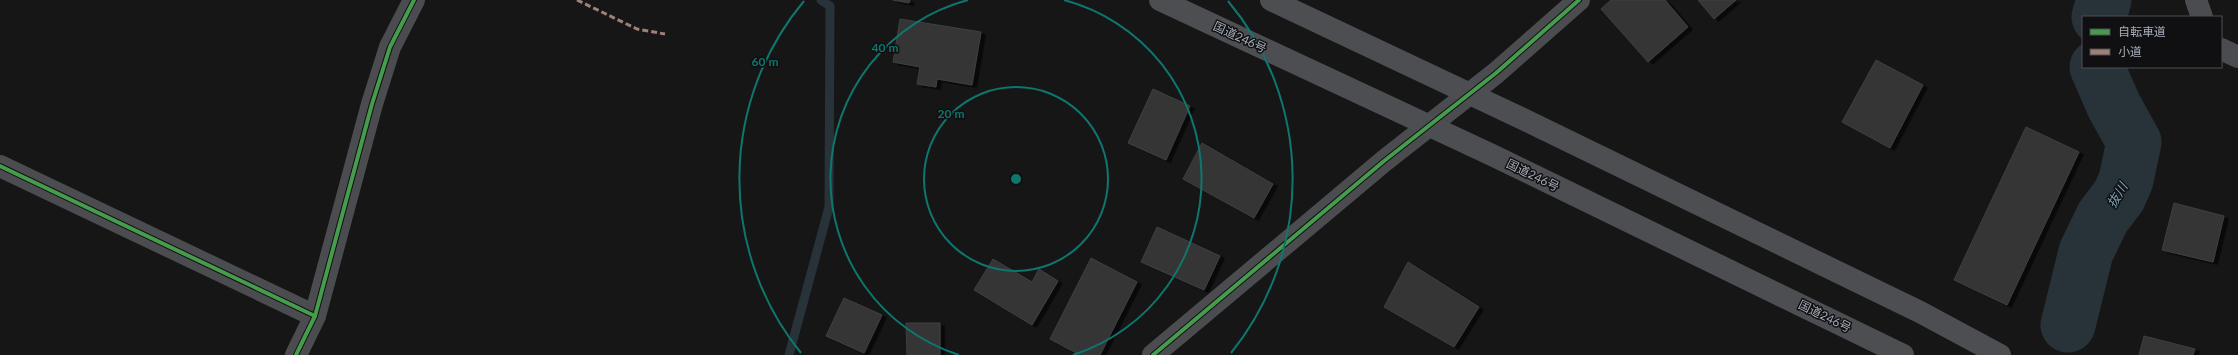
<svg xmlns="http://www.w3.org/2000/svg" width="2238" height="355" viewBox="0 0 2238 355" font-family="Lato,'Noto Sans JP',sans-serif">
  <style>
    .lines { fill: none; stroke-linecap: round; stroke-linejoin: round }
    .stream { stroke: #283339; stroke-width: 9 }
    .river { stroke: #283339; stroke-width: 55 }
    .building { fill: #343436; stroke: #3f4043; filter: url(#shadow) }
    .minor { stroke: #4a4c4f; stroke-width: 22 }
    .highway { stroke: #4c4e52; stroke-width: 22 }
    .quiet { stroke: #9e8076; stroke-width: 3; stroke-dasharray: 6 3; stroke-linecap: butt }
    .cycleway-casing { stroke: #101012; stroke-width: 6 }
    .cycleway { stroke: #469c4c; stroke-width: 4 }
    .ring { fill: none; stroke: #0f766e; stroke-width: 2 }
    .labels { text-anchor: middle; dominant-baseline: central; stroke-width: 3; stroke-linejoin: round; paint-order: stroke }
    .street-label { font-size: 12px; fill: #a6adb9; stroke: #101012 }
    .water-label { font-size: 13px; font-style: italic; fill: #79a1b8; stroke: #101012 }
    .centre { fill: #0f766e; stroke: #101012; stroke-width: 2 }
    .ring-label { font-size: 12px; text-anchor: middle; font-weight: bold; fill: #0f766e; stroke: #101012; stroke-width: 3; stroke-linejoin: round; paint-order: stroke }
  </style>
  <defs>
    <filter id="shadow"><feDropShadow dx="4.5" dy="2.5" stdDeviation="0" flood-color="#0009"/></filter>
  </defs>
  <rect width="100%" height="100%" fill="#161616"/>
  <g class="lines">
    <polyline class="stream" points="789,355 829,207 830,6 821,0"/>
    <g class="river">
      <polyline points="2099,17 2104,0"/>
      <polyline points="2068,325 2086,252 2103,217 2119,196 2126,180 2134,142 2114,106 2097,67"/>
    </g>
  </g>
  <g class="building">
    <polygon points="893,0 910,0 909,3"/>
    <polygon points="1611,0 1665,0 1688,27 1648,62 1601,9"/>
    <polygon points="1698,0 1736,0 1714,19"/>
    <polygon points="900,19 981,32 972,85 937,79 936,87 917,84 920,67 893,62"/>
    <polygon points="1876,60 1923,85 1890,148 1842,122"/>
    <polygon points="1153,89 1190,106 1166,160 1128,143"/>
    <polygon points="2026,127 2079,152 2007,305 1954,280"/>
    <polygon points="1202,143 1273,184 1254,218 1183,179"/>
    <polygon points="2174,203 2224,216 2213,262 2162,250"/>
    <polygon points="1157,227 1220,256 1204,290 1141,262"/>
    <polygon points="1091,258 1137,282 1100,355 1080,355 1050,339"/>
    <polygon points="993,259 1032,282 1039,269 1058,281 1032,325 974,290"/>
    <polygon points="1408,262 1479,307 1454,347 1384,307"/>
    <polygon points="844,298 882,315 864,353 826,336"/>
    <polygon points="906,323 940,323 940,355 907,355"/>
    <polygon points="2144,336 2195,349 2193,355 2139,355"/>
  </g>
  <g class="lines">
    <g class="minor">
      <polyline points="2196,0 2202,17"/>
      <polyline points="2221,49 2238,57"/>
      <polyline points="0,166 315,316"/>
      <polyline points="296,355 315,316 372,104 390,47 414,0"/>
      <polyline points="1153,355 1384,161 1496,73 1579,0"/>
    </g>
    <g class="highway">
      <polyline points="1160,0 1492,155 1903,355"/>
      <polyline points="1271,0 1523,119 1920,312 2000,355"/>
    </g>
    <polyline class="quiet" points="577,0 637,29 665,34"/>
    <defs>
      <g id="cycleway">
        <polyline points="0,166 315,316"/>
        <polyline points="296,355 315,316 372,104 390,47 414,0"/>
        <polyline points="1153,355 1384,161 1496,73 1579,0"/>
      </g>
    </defs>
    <use href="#cycleway" class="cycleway-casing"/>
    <use href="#cycleway" class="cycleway"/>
  </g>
  <g class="ring">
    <circle cx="1016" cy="179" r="92"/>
    <path d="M959 355A185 185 0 0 1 968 0M1064 0A185 185 0 0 1 1073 355"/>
    <path d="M801 353A277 277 0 0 1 804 1M1228 1A277 277 0 0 1 1231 353"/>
  </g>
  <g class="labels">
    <g class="street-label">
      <text transform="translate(1240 37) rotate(25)">国道246号</text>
      <text transform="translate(1533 175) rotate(26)">国道246号</text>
      <text transform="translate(1825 316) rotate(26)">国道246号</text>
    </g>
    <g class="water-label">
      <text transform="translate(2117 195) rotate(-59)">抜川</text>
    </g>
  </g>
  <circle cx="1016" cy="179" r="6" class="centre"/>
  <g class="ring-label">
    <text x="885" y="52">40 m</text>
    <text x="765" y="66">60 m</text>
    <text x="951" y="118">20 m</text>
  </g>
  <rect x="2082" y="16" width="140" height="52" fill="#101012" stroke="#4c4f55"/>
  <rect x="2090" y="29" width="20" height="6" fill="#469c4c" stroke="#4c4f55"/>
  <text x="2118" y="36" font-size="12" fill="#a6adb9">自転車道</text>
  <rect x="2090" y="49" width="20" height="6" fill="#9e8076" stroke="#4c4f55"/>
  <text x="2118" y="56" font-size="12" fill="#a6adb9">小道</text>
</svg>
